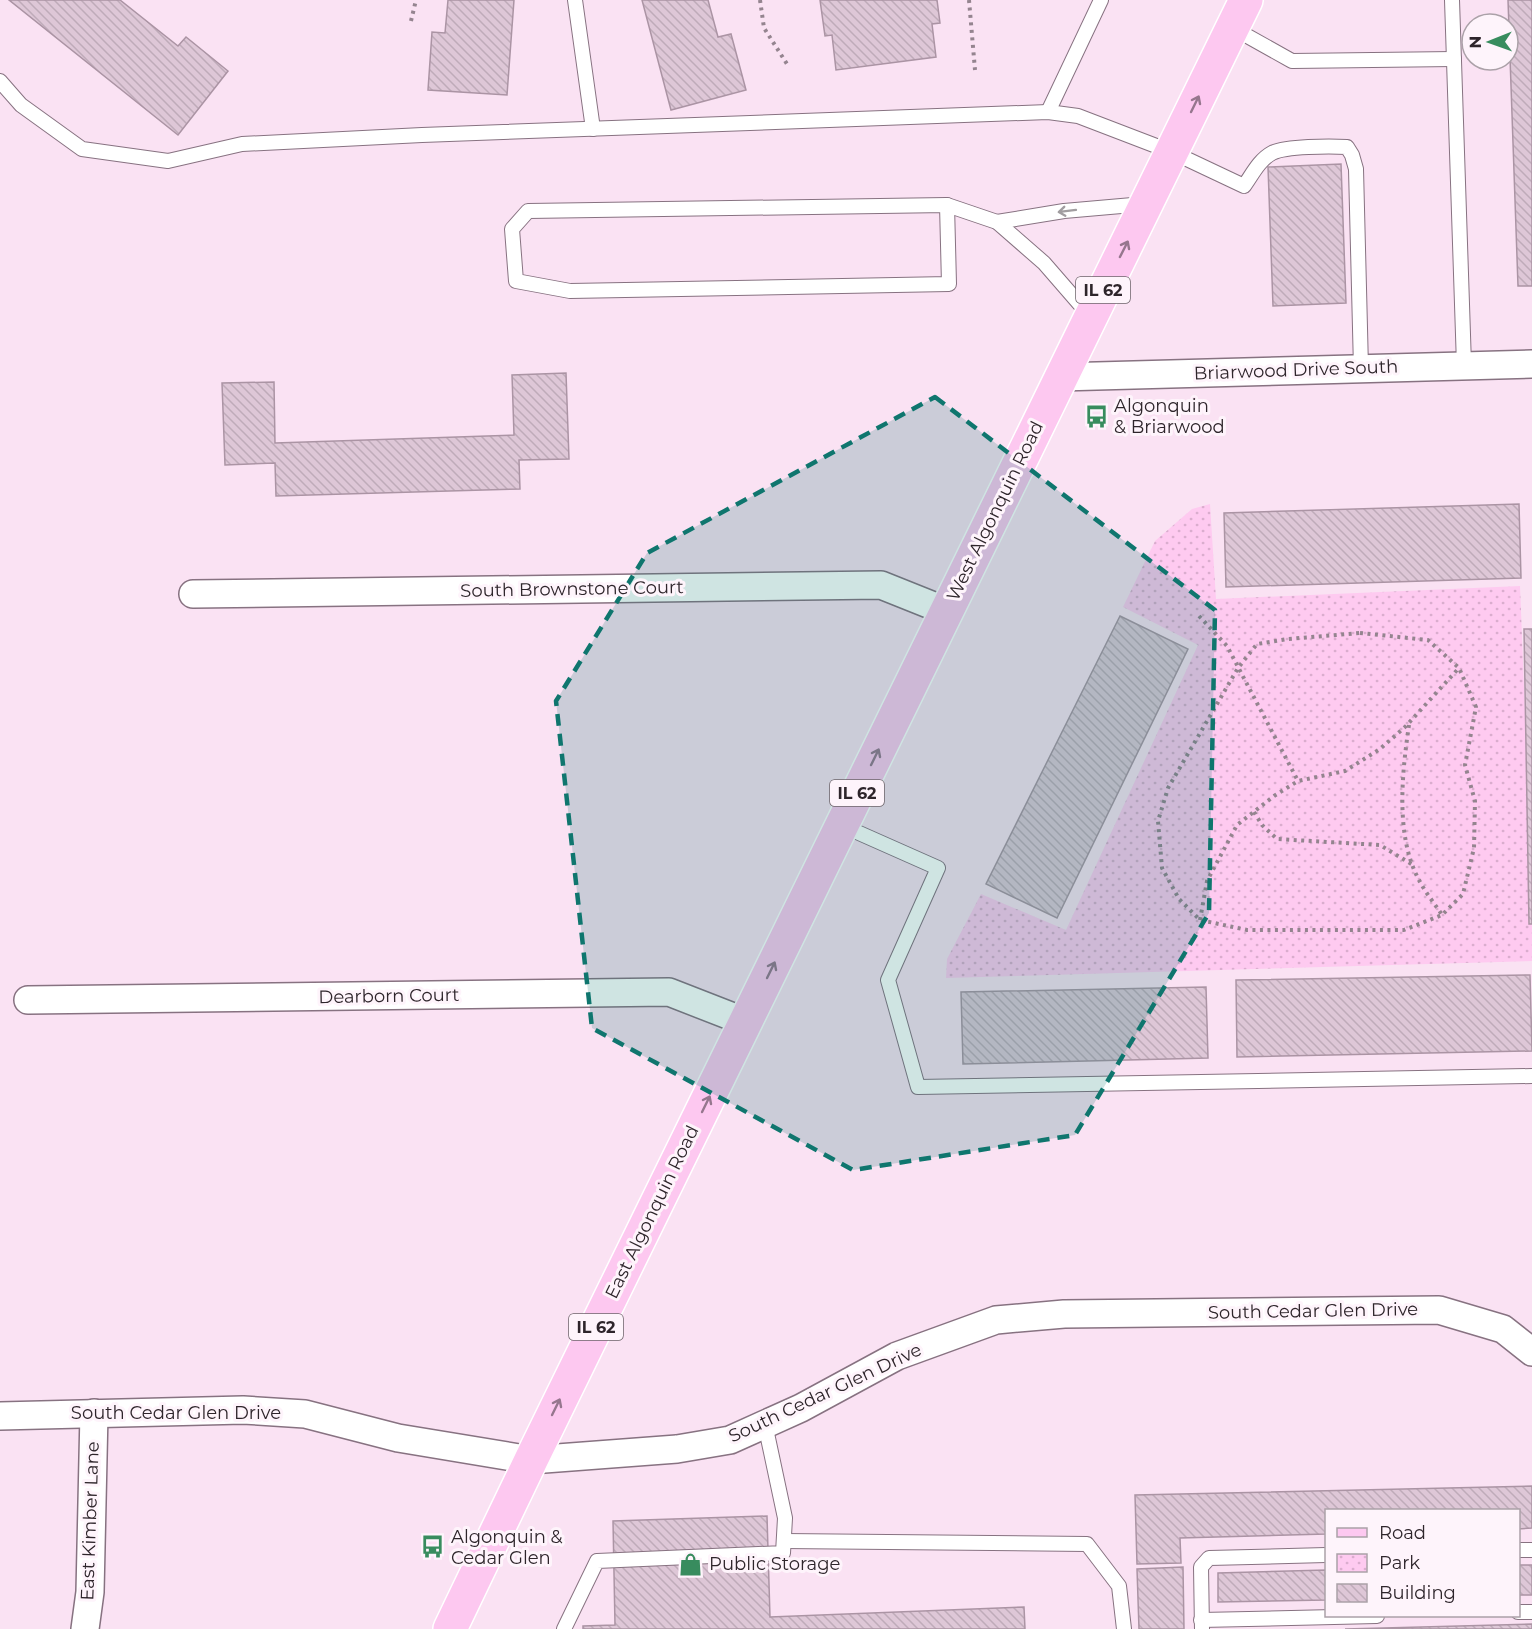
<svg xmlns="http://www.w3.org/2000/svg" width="1532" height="1629" viewBox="0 0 1532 1629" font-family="Montserrat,sans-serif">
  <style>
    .park { fill: url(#park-dots) }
    .building { fill: url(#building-back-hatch); stroke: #ab94a4; stroke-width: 1.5 }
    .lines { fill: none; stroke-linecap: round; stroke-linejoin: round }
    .service-casing { stroke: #877281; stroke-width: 16 }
    .minor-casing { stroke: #877281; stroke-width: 30 }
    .primary-casing { stroke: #fff; stroke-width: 36 }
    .path { stroke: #94848f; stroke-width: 4; stroke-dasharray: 3 4.5; stroke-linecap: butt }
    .service { stroke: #fff; stroke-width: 14 }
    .minor { stroke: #fff; stroke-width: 27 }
    .primary { stroke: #fdc8f0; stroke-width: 33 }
    .oneway { stroke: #96768e }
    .oneway2 { stroke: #a19da0 }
    .marked { fill: #0f766e; fill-opacity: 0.2; stroke: #0f766e; stroke-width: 4.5; stroke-dasharray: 12 8; stroke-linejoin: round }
    .labels { text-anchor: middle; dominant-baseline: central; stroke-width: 6; stroke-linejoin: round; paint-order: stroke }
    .shield { fill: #fef4fb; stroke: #6c6369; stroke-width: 1.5 }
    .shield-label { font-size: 16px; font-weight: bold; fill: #2e252b }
    .street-label { font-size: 18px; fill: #2e252b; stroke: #fef4fb }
    .poi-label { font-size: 18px; fill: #2e252b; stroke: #fef4fb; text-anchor: start }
  </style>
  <defs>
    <pattern id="park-dots" width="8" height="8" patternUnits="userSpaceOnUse" patternTransform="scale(1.5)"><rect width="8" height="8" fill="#fecaf0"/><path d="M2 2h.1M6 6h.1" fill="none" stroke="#daadce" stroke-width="1.8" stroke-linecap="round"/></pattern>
    <pattern id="building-back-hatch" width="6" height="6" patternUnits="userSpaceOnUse" patternTransform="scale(1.5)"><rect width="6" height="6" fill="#dec7d7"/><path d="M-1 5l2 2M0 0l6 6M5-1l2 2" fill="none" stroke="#bfabb9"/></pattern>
  </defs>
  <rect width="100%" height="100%" fill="#fae2f3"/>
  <polygon class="park" points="1210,504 1216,599 1520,586 1532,892 1532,961 946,978 947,959 981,894 1066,930 1198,645 1123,607 1155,541 1192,509"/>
  <g class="building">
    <polygon points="9,0 120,0 178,46 186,37 228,71 178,135"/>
    <polygon points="448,0 514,0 507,95 428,90 432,32 445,33"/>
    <polygon points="642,0 708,0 718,37 731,34 746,90 671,110"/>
    <polygon points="820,0 937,0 940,23 932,24 936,57 836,70 832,35 825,36"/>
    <polygon points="1508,0 1532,0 1532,286 1518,286"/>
    <polygon points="1341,164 1346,303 1273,306 1268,167"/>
    <polygon points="566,373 569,459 519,460 520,489 276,496 275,463 225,465 222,383 274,382 275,443 514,435 512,375"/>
    <polygon points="1519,504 1521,578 1226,587 1224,513"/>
    <polygon points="1120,616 1188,649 1057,918 986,884"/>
    <polygon points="1524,629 1532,629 1532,924 1529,924"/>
    <polygon points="1530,975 1532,1051 1237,1057 1236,980"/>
    <polygon points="1206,987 1208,1058 963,1064 961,992"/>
    <polygon points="1532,1486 1532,1528 1518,1529 1518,1510 1326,1510 1326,1534 1180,1538 1181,1563 1137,1564 1135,1495"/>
    <polygon points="767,1516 770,1617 1024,1607 1025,1629 583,1629 583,1626 615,1625 613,1521"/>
    <rect x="1518" y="1565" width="14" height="30"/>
    <polygon points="1183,1567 1184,1629 1139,1629 1137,1569"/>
    <polygon points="1326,1570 1326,1600 1218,1602 1218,1573"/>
    <polygon points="1532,1624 1532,1629 1345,1629"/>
  </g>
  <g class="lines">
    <defs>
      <g id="service">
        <polyline points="575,0 593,129"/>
        <polyline points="1452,0 1464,365"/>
        <polyline points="1233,28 1292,61 1454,59"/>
        <path d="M0,81L21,105L82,149L168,161L242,144L422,135L1048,112L1078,116L1172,152L1244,186C1252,175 1259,160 1272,153C1285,146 1331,146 1347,147L1352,155L1356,169L1361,368"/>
        <polyline points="1048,112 1101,0"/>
        <polygon points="947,205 949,284 570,291 516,281 512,229 528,211"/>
        <polyline points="947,205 997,222 1044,263 1090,316"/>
        <polyline points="997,222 1064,211 1144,204"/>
        <polyline points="841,825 938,868 888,980 918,1087 1532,1076"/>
        <polyline points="784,1541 1087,1544 1119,1586 1124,1629"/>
        <polyline points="1518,1550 1532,1550"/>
        <polyline points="1518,1612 1532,1612"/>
        <polyline points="1201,1620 1377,1616"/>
        <polyline points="564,1629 597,1561 783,1553 785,1518 765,1424"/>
        <polyline points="1202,1629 1201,1567 1209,1558 1326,1555"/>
      </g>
      <g id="minor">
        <polyline points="1060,377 1532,364"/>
        <polyline points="193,594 881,585 946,611"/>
        <polyline points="28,1000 669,992 746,1022"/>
        <polyline points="0,1416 243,1410 305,1414 398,1438 531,1460 677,1449 730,1440 801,1408 897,1356 996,1320 1064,1314 1439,1310 1503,1329 1532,1352"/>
        <polyline points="85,1629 90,1592 94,1413"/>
      </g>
      <polyline id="primary" points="450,1629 531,1460 1246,0"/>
    </defs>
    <use href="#service" class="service-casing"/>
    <use href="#minor" class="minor-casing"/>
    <use href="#primary" class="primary-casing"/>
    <g class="path">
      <polyline points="760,0 764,28 787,64"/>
      <polyline points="969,0 975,70"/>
      <polyline points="411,21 416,0"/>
      <polyline points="1199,616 1227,646 1298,781"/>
      <polygon points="1360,633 1428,640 1459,668 1476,707 1465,765 1475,801 1474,848 1463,894 1442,915 1404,930 1247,930 1200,920 1179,899 1162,868 1158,821 1168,788 1238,668 1257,644 1288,639"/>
      <path d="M1409,725C1402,773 1395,836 1419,880C1425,892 1435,904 1442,915"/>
      <polyline points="1254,812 1262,825 1277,839 1380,845 1413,865"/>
      <polyline points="1200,920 1207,881 1237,825 1274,796 1298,781 1345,771 1380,749 1406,726 1458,669"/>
    </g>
    <use href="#service" class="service"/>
    <use href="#minor" class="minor"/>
    <use href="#primary" class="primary"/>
  </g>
  <defs><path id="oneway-shaft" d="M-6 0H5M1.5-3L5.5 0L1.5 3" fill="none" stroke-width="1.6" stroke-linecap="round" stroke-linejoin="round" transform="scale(1.5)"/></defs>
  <g class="oneway">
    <use href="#oneway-shaft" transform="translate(1195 104) rotate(-64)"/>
    <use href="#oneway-shaft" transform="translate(1124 249) rotate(-63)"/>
    <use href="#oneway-shaft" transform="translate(875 757) rotate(-64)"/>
    <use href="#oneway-shaft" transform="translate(771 970) rotate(-64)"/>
    <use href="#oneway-shaft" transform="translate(706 1104) rotate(-64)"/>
    <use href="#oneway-shaft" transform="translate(556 1407) rotate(-64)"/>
  </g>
  <use class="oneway2" href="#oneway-shaft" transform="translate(1067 211) rotate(173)"/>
  <path class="marked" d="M935,397L1215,610L1209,913L1075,1135L853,1170L592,1028L556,701L647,553Z"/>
  <defs>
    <symbol id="bus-bare" viewBox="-9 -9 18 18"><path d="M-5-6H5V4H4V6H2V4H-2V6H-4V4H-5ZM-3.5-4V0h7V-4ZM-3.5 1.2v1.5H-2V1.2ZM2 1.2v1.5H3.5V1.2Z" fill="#388c5e" stroke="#fef4fb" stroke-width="2.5" paint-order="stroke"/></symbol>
    <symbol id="shop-bare" viewBox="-9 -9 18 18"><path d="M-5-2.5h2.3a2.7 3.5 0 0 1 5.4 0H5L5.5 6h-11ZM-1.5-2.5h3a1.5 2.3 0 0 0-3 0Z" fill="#388c5e" stroke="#fef4fb" stroke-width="2.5" paint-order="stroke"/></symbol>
  </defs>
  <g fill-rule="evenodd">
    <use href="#bus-bare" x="1080" y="400" width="33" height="33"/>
    <use href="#bus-bare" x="416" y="1530" width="33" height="33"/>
    <use href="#shop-bare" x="674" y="1548" width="33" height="33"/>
  </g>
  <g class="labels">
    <g class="shield">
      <rect x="1076" y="277" width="54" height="26" rx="4.5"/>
      <rect x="830" y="780" width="54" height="26" rx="4.5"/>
      <rect x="569" y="1314" width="54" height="26" rx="4.5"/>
    </g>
    <g class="shield-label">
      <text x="1103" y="290">IL 62</text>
      <text x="857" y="793">IL 62</text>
      <text x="596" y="1327">IL 62</text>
    </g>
    <g class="street-label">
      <text transform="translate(1296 370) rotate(-2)">Briarwood Drive South</text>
      <text transform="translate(995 511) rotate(-64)">West Algonquin Road</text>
      <text transform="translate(572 589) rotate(-1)">South Brownstone Court</text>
      <text transform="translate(389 996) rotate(-1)">Dearborn Court</text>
      <text transform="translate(652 1212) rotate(-64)">East Algonquin Road</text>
      <text transform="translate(1313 1311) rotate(-1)">South Cedar Glen Drive</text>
      <text transform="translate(825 1393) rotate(-25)">South Cedar Glen Drive</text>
      <text x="176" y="1413">South Cedar Glen Drive</text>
      <text transform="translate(90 1521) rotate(-88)">East Kimber Lane</text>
    </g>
    <g class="poi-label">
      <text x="1114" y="406">Algonquin<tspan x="1114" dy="21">&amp; Briarwood</tspan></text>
      <text x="451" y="1537">Algonquin &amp;<tspan x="451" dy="21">Cedar Glen</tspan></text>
      <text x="709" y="1564">Public Storage</text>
    </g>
  </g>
  <rect x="1325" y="1509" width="195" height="108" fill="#fef4fb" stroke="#aba1a8" stroke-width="1.5"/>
  <rect x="1337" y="1528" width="30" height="9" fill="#fdc8f0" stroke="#aba1a8" stroke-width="1.5"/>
  <text x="1379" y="1539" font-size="18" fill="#2e252b">Road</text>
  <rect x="1337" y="1554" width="30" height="18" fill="url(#park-dots)" stroke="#aba1a8" stroke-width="1.5"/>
  <text x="1379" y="1569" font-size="18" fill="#2e252b">Park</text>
  <rect x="1337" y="1584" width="30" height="18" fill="url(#building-back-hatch)" stroke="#aba1a8" stroke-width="1.5"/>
  <text x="1379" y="1599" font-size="18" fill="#2e252b">Building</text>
  <g transform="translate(1490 42) rotate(269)"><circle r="28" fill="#fef4fb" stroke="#aba1a8" stroke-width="1.5"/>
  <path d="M0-4.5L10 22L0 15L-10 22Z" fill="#388c5e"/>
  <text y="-9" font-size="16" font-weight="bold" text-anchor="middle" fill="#2e252b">N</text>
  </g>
</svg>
